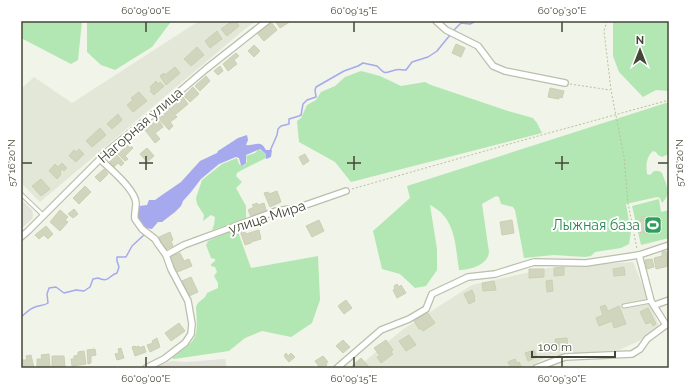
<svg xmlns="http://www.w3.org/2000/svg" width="690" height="389" viewBox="0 0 690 389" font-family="Raleway,sans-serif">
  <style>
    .residential { fill: #e3e7d7 }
    .industrial { fill: #e2e3da }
    .green { fill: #b2e7b3 }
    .water { fill: #a6a9ee }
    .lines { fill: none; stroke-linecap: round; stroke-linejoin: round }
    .stream { stroke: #a6a9ee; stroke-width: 1.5 }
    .building { fill: #d1d5be; stroke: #cad0b1 }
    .lane-casing { stroke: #babfab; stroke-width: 5 }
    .street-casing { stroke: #babfab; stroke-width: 8 }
    .path { stroke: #b9c09d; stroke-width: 1; stroke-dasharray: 2 2; stroke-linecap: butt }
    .lane { stroke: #fff; stroke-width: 3 }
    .street { stroke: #fff; stroke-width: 5.5 }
    .ticks { fill: none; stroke: #444737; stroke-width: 1.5 }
    .labels { text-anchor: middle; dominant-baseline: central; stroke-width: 4; stroke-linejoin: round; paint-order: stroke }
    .street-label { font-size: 14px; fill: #444737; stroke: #fff }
    .leisure-label { font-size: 14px; fill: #27864d; stroke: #fff; text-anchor: end }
    .neatline { fill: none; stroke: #444737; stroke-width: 1.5 }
    .ticks-label { font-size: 10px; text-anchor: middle; fill: #444737 }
  </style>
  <rect width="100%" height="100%" fill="#f1f4e8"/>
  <g class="residential">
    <polygon points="199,21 256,21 246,28 40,202 21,183 21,89 34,77 72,103"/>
    <polygon points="633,262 659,326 639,341 619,350 548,356 528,368 357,368 402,330 472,285 548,268"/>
  </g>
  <g class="industrial">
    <polygon points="21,199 32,210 33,215 32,219 21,229"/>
    <polygon points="225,359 227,368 150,368 172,361 186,362"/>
  </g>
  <g class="green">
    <polygon points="21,21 82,21 78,60 71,64 21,38"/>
    <polygon points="87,21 174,21 170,23 152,47 115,70 101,65 87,52"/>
    <polygon points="613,21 669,21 669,91 656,90 643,97 619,72 613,56"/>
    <polygon points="361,71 380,76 401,86 425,82 431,85 508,111 533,118 537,123 542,133 351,182 335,162 299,142 297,121 301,118 307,105 316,100 321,92 335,86 345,77"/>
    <path d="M669,102V154L662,157L658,155L656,152L653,151C646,157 646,166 647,174L650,175L654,171H659L662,173C666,184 672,194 662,203L660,198L657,197L626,204L631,232L629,244L621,248L595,252L591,256L585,257L554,255L524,258L515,210L513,207L501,204L499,197L496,196L482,204L489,252C488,265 470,270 459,270C455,244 456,218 430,205L437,249V270L426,286L415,288L400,274L382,269L373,231L410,198L407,186Z"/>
    <polygon points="259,149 266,154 266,158 240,171 237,173 236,176 242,182 236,188 246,206 246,219 212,230 214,225 215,217 211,215 203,221 204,215 197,204 196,198 202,180 222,164 237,158 239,164 243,166 247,162 246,156 255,153"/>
    <polygon points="659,199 661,212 669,210 669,238 641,245 632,206"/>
    <path d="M237,229L251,268L318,256L320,300L312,323L291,337L262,331L245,338L229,351L174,359L172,358C198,339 198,339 196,307C198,300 205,300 207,293L218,288V283L214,276L217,272L215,267L211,266V264L215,261V259L211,258L206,245L208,241Z"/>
  </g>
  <path class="water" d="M247,135L248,140L246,145C251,146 258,142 262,145C264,146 265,149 266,150H272L271,157L266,159V154L260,149L246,155V163L242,166L241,165L239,158L236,157L219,164L201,179L191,192L183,201L181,206L175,212L162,222H158L152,229L144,228C139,221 135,215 139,206L147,205L149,200H155L162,195L181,182L200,161L217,153L218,151L238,138Z"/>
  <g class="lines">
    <g class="stream">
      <polyline points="454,30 461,23 470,24 476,21"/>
      <path d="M270,151L277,135L278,129L281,126L289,124V119L299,116L301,115L303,104L307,100L316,97L315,90L316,87L344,71L358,66L363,63L377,66C386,75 384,73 395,70C398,69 402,70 406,70L412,62L428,57L437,51L450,35"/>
      <path d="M21,317C26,313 29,309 35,307C40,305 44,306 48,303L47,294L49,288L56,287L64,293L76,290L84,291L90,287L93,279L98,278C109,283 108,276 117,273L119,267L117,261V257H126L132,246L145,234"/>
    </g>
  </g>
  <g class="building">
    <polygon points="232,21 236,21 239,26 227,36 221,29"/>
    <polygon points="275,21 291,21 280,28"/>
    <polygon points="271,22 277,30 264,41 257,33"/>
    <polygon points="217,31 222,39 210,48 205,41"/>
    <polygon points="456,44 465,48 461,57 452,53"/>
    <polygon points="254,45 260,51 254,57 248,51"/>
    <polygon points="197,47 204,55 191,66 184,59"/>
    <polygon points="236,53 239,56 234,60 237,64 228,71 223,64"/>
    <polygon points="220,66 223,71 218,75 214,71"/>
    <polygon points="175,67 180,73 166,85 160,76 164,73 165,75"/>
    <polygon points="206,76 210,81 200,91 195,86"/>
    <polygon points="156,81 158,84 160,82 164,86 154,95 150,91 152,90 150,87"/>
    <polygon points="193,87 199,94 190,102 184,96"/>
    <polygon points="550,88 564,91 562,98 559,97 559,99 548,97"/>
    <polygon points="139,92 147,101 133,112 127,105 133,100 131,98"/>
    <polygon points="183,97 188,104 176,114 170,107"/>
    <polygon points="169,107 177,117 170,122 173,126 169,130 158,118 161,115 162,117 165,115 163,112"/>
    <polygon points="118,114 122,120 112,129 107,124"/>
    <polygon points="158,119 163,127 155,133 160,139 155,143 145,130"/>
    <polygon points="100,128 106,135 92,147 86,141"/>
    <polygon points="129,144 133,148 125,156 128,159 125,161 118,154"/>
    <polygon points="147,148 154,156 147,162 140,154"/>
    <polygon points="79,149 84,154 76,162 69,156 74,150 76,152"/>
    <polygon points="305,154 309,161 303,165 299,157"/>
    <polygon points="117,155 124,163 121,166 118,163 112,169 107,164"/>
    <polygon points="62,163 67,168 64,171 62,169 60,172 61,174 57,179 49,171 55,164 58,167"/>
    <polygon points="104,169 108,174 100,182 95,177"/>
    <polygon points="41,179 50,189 41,196 32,186"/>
    <polygon points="85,186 91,192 79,204 73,198"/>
    <polygon points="277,191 281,202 270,207 264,193 268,192 269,194"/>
    <polygon points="257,203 258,205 264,203 266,210 261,212 262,213 251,217 248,210 254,207 252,205"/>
    <polygon points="74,209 78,214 73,218 68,214"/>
    <polygon points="60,210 68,217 65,220 68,222 60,231 50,222"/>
    <polygon points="645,216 645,219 650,218 653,230 648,231 649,233 646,234 645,232 640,233 637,221 642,220 641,217"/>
    <polygon points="319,220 324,231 312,237 306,226"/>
    <polygon points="512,220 514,233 502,235 500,222"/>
    <polygon points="46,226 53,234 48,239 44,235 39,239 35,235"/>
    <polygon points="245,226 246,229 244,230 246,234 259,230 261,239 251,242 251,243 245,245 239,228"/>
    <polygon points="170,232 173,240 171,241 173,246 164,250 159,237"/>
    <polygon points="666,251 669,266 656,269 654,258 662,256 662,252"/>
    <polygon points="180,253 184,261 189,259 192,266 175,273 169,257"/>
    <polygon points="652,259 654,267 647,269 645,260"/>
    <polygon points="564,267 564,275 554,276 554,268"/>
    <polygon points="624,267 625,275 614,276 613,269"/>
    <polygon points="529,269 544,269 544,277 529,278"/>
    <polygon points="191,277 198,292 189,296 182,281"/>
    <polygon points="552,280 553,291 547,292 546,281"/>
    <polygon points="494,281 496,290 483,291 482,283"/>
    <polygon points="397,284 399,287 401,285 406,293 397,298 393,290 395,289 394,286"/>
    <polygon points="472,290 475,297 474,298 475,301 469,304 464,294"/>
    <polygon points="346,300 352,308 344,314 338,306"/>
    <polygon points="605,305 608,311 619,306 626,324 614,328 612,321 599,326 596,318 603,315 600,307"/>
    <polygon points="648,308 656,324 653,326 651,322 646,324 640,312"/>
    <polygon points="427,312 435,323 423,331 421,329 419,329 414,321"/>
    <polygon points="179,323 185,331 171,341 165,333"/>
    <polygon points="409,335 416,345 406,351 399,341"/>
    <polygon points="157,338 160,347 150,352 147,345 153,343 152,341"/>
    <polygon points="567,338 568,349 556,350 555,339"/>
    <polygon points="343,340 350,347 343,353 336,346"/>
    <polygon points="386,340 393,350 391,352 393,354 381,363 377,357 380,356 374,348"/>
    <polygon points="135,346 136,347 139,346 139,348 144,346 146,352 135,356 132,347"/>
    <polygon points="121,348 124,358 117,360 115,354 119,353 118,349"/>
    <polygon points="95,349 96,355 91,356 91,363 88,364 87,350"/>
    <polygon points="534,350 537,357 528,361 525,353"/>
    <polygon points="84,351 86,364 72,366 71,359 74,359 74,356 78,355 78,352"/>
    <polygon points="286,353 288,356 291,353 295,357 289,362 284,356"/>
    <polygon points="49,354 50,366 37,367 37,359 42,359 41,355"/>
    <polygon points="31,355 34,368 23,368 22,360 27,360 26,356"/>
    <polygon points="52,356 64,356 65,367 52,367"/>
    <polygon points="323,356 328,362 326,363 327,365 323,368 320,368 315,361"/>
    <polygon points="361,358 370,368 350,368"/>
    <polygon points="515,359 517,363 519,362 522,368 511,368 508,362"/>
  </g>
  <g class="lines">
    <defs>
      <g id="lane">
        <polyline points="21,194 43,215"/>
        <polyline points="624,306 651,301"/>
      </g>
      <g id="street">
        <polyline points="436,21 446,30 478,46 493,66 505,71 565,83"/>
        <path d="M100,159C110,169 135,189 136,203C136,209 134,214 135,219L142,229L155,239L158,244L166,255L171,269L188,301L192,324L191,334L185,343L164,359L146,368"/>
        <polyline points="21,237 28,231 109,150 158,110 206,69 267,21"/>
        <polyline points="166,255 184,245 276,211 297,208 346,191"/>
        <polyline points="655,305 669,300"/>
        <polyline points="337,368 381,330 409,319 426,309 432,294 468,277 495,274 534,262 586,263 639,255 669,245"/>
        <polyline points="536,368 565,357 632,354 640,349 647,339 666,325 651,301 639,255"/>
      </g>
    </defs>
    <use href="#lane" class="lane-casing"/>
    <use href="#street" class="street-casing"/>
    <g class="path">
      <polyline points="607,21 604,31 611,90 624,157 628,203 637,249"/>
      <polyline points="570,84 610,90"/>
      <polyline points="352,189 520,141 669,100"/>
    </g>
    <use href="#lane" class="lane"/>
    <use href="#street" class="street"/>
  </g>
  <path class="ticks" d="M146,22V32M354,22V32M562,22V32M146,156V170M354,156V170M562,156V170M22,163H32M139,163H153M347,163H361M555,163H569M658,163H668M146,357V367M354,357V367M562,357V367"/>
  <defs>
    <symbol id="stadium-square" viewBox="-11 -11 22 22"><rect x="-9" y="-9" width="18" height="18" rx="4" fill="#2e9e5b" stroke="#fff"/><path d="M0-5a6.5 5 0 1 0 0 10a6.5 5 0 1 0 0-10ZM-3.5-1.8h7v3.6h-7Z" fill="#fff"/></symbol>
  </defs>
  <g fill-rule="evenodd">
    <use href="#stadium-square" x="643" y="215" width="20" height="20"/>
  </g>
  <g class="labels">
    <g class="street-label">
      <text transform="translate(140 125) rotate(-41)">Нагорная улица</text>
      <text transform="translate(267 217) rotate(-18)">улица Мира</text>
    </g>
    <g class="leisure-label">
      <text x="640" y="225">Лыжная база</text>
    </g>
  </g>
  <rect width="690" height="389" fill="none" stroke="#ffffff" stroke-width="44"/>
  <g transform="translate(640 50)" stroke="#ffffff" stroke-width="3" paint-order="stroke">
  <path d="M0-3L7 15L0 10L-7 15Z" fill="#444737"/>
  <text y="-6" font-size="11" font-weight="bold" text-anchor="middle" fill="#444737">N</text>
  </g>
  <path d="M532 351v6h83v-6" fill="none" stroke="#444737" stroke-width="2"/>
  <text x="538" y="351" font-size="12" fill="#444737" stroke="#ffffff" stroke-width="3" paint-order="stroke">100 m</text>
  <rect x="22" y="22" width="646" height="345" class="neatline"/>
  <g class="ticks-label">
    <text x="146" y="14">60°09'00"E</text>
    <text x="354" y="14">60°09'15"E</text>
    <text x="562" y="14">60°09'30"E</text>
    <text transform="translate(11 163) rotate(-90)" y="4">57°16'20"N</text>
    <text transform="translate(679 163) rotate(-90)" y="4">57°16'20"N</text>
    <text x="146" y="382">60°09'00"E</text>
    <text x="354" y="382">60°09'15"E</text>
    <text x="562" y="382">60°09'30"E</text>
  </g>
</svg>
